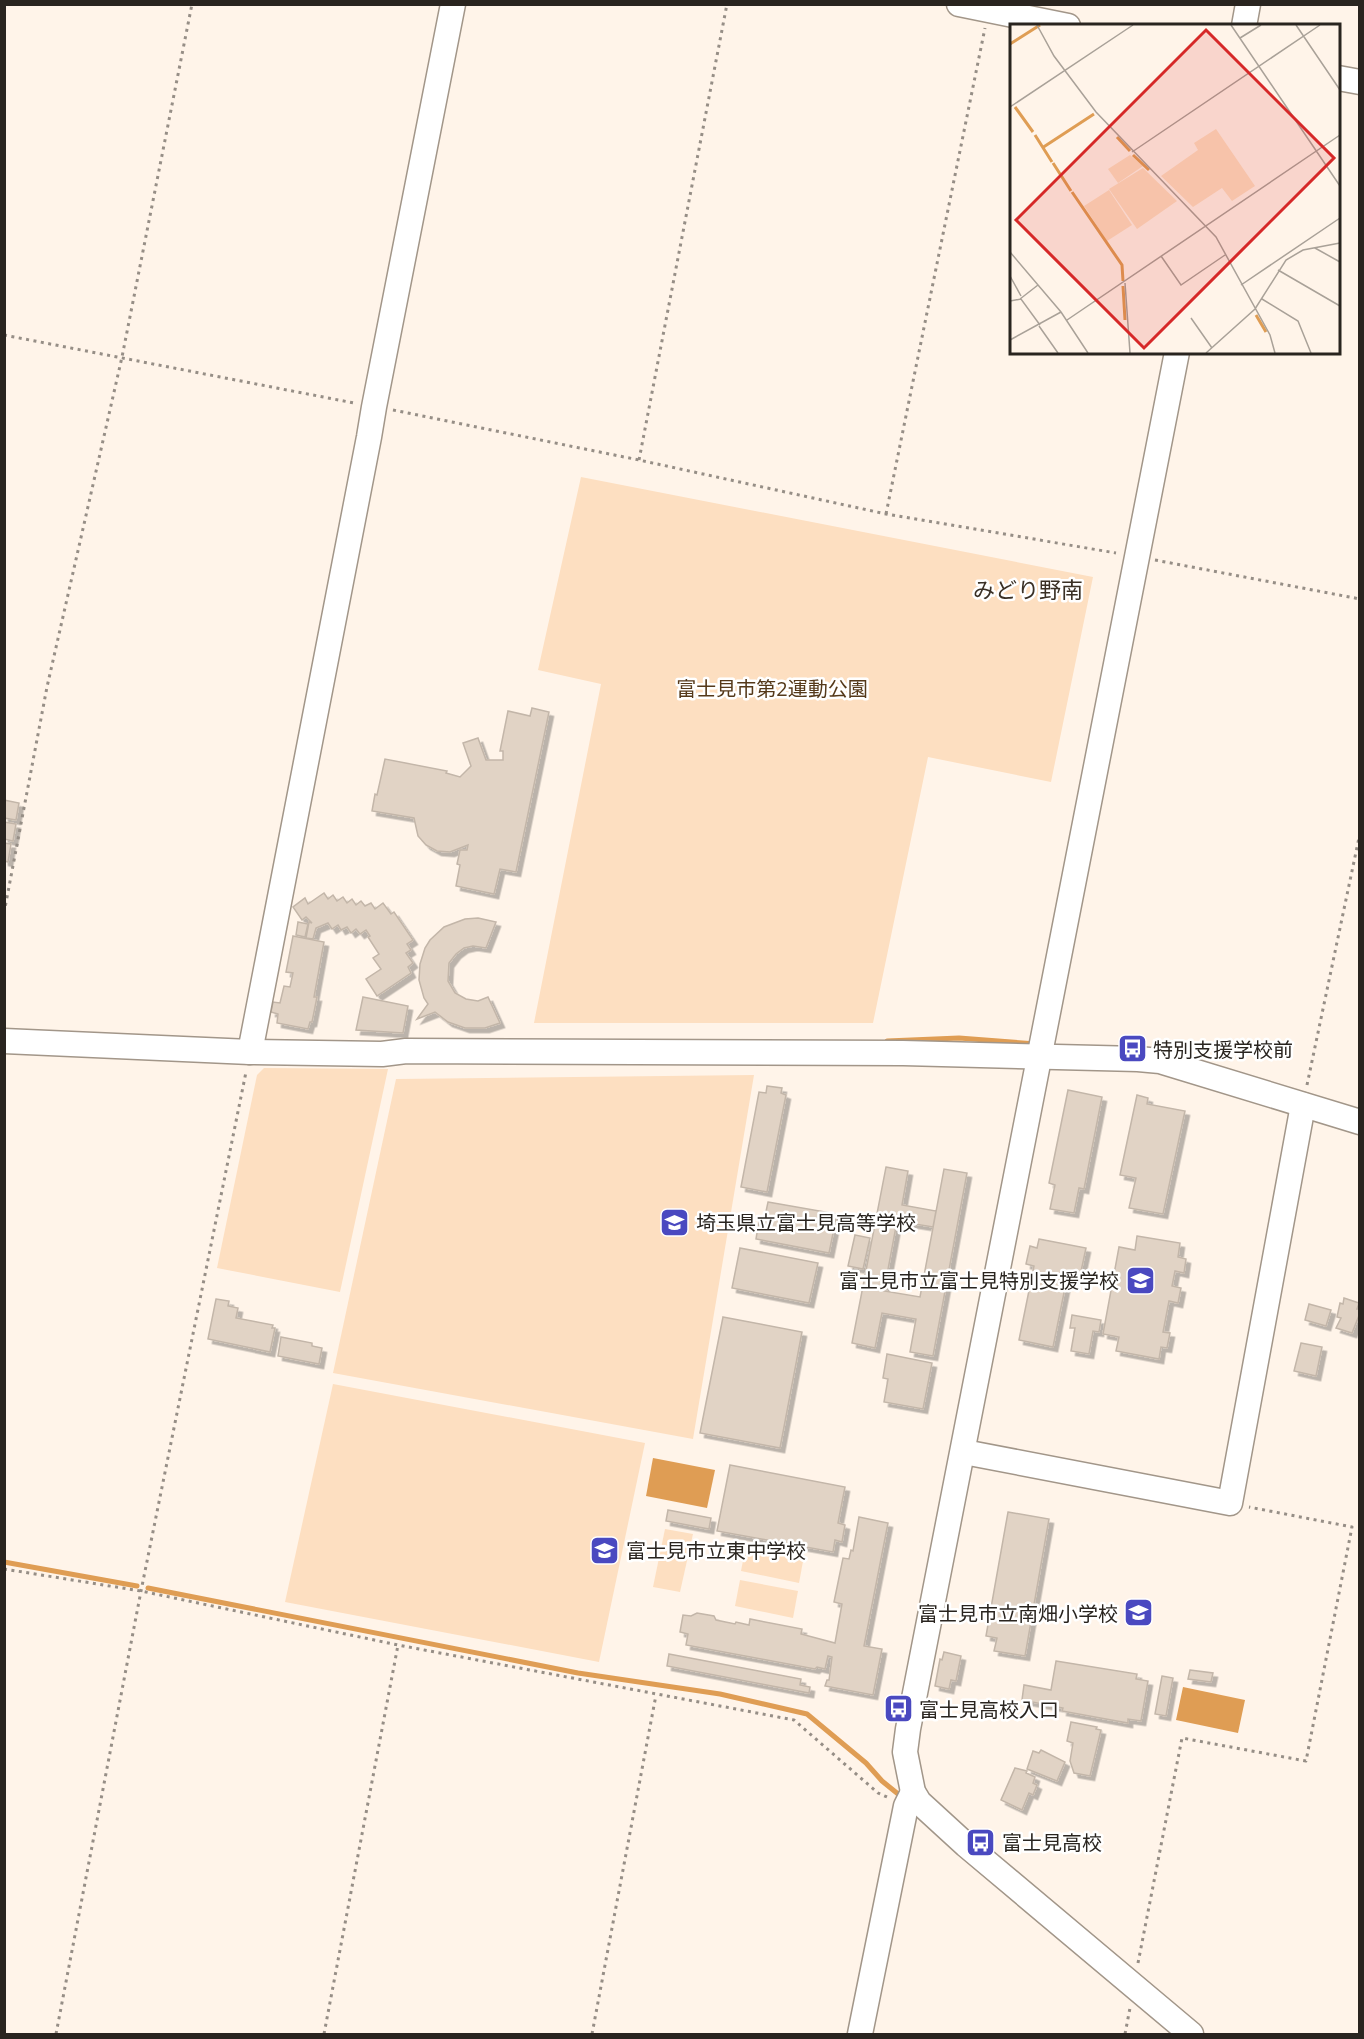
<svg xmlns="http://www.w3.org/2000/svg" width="1364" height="2039" viewBox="0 0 1364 2039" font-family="'Open Sans','Noto Sans JP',sans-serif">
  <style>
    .green { fill: #fddfc1 }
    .water { fill: #df9d54 }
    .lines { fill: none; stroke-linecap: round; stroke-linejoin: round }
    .stream { stroke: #df9d54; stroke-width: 5 }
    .building { fill: #e1d3c5; stroke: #c3b6a9; stroke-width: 1.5; filter: url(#shadow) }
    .minor-casing { stroke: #a29689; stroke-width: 27 }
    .path { stroke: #968e86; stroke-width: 3; stroke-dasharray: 3 4.5; stroke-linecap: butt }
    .minor { stroke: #fff; stroke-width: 24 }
    .labels { text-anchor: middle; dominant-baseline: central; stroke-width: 5; stroke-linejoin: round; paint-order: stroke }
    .park-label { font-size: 20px; fill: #55391a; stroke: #fff }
    .poi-label { font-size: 20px; fill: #29241f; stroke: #fff; text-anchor: start }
    .quarter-label { font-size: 22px; fill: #3a3025; stroke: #fff }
    .inset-river { fill: none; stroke: #df9d54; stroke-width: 3 }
    .inset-road { fill: none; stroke: #a9a198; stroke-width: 1.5 }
    .view { fill: #d62828; fill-opacity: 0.15; stroke: #d62828; stroke-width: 3 }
    .inset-edge { fill: none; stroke: #29241f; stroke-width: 3 }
  </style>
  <defs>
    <filter id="shadow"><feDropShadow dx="4.5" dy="4.5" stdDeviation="0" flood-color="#0004"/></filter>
  </defs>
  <rect width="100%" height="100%" fill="#fff4e9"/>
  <g class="green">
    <polygon points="581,477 1093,577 1051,782 928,757 873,1023 534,1023 601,684 538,670"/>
    <polygon points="264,1068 388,1069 340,1292 217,1268 257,1075"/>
    <polygon points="754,1075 693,1439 333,1373 396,1079"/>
    <polygon points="333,1384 645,1443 599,1662 285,1602"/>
    <polygon points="665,1529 693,1534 680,1592 653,1587"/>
    <polygon points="746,1545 804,1556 799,1583 741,1571"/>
    <polygon points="740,1580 798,1591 793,1618 735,1606"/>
  </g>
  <g class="water">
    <polygon points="653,1458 715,1470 707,1508 646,1496"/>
    <polygon points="1183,1687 1245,1700 1238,1733 1176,1720"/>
  </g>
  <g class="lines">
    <g class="stream">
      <polyline points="887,1041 959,1038 1036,1044"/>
      <polyline points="4,1562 137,1586"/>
      <polyline points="148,1588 578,1673 720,1694 807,1714 866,1763 882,1781 903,1798"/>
    </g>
  </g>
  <g class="building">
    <polygon points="532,708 549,712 516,872 500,869 494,894 456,886 460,865 457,864 460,850 467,850 468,845 450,852 437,851 426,845 418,836 414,818 372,811 375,794 377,795 385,759 447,771 446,773 460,777 471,766 463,743 478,738 486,760 503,760 503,751 500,751 508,711 530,716"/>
    <polygon points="4,800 19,803 16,820 4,818"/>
    <polygon points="4,822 16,824 13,841 4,839"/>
    <polygon points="4,843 11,844 8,862 4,861"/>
    <polygon points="324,893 328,899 333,895 337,901 343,897 347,903 352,899 356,905 361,901 365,906 371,903 375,909 383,903 391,914 394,912 413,940 407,944 411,950 406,953 413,963 408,967 411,973 377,996 366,979 381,969 373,958 379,954 368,937 370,936 366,930 360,934 356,929 351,933 347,927 341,930 338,925 332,929 328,923 316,928 313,939 306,938 309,922 312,923 306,917 302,920 293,907 305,898 308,904"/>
    <polygon points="478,918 496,922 486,948 473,946 464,948 456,954 449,963 448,981 455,993 466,999 478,1001 488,997 500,1023 485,1028 465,1028 448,1022 435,1012 417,1019 428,1004 424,998 419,980 420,964 425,948 430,940 444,927 465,919"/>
    <polygon points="298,922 308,924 305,937 296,935"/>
    <polygon points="293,936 324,942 314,997 317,997 312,1022 310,1022 308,1029 277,1023 278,1014 271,1012 273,1002 280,1003 284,986 290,987 293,973 286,972"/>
    <polygon points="363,997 408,1006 403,1033 356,1030"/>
    <polygon points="767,1086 782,1088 781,1093 786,1095 767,1192 741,1187 759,1092 766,1093"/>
    <polygon points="1068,1090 1102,1097 1084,1189 1079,1188 1074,1213 1050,1209 1055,1185 1049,1183"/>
    <polygon points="1137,1095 1148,1098 1147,1104 1185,1111 1163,1214 1129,1208 1136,1178 1120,1175"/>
    <polygon points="886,1167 908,1171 902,1205 936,1211 933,1227 897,1221 884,1291 920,1297 944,1169 967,1173 933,1356 910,1352 916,1319 882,1313 875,1348 852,1343"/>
    <polygon points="768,1202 837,1214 829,1253 756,1239 759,1221 764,1221"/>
    <polygon points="855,1235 870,1238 863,1269 848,1266"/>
    <polygon points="1137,1236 1180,1243 1178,1257 1186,1259 1184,1273 1175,1271 1172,1286 1181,1288 1178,1303 1169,1301 1163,1332 1170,1333 1167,1348 1161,1347 1159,1359 1116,1351 1119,1337 1103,1334 1119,1247 1135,1250"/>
    <polygon points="1039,1239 1086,1248 1080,1276 1068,1273 1053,1347 1019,1340 1034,1266 1026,1264 1030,1246 1037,1248"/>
    <polygon points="740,1248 818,1263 809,1303 732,1288"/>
    <polygon points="1344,1298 1359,1303 1357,1309 1360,1309 1360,1313 1352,1333 1336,1328 1341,1318 1337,1317 1340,1303 1343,1304"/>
    <polygon points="216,1299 229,1301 228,1306 238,1308 236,1318 273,1325 272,1328 275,1328 270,1352 208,1339"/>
    <polygon points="1309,1304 1331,1310 1326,1326 1305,1320"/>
    <polygon points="1072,1315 1101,1320 1099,1332 1093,1331 1089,1354 1071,1351 1075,1328 1070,1328"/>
    <polygon points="723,1317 802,1332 780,1448 700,1433"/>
    <polygon points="281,1337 312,1343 312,1346 322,1348 319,1364 278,1356"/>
    <polygon points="1301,1343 1322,1347 1316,1376 1294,1371"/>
    <polygon points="887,1354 932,1363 923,1409 884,1402 888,1379 883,1378"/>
    <polygon points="730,1465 845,1487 838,1523 845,1525 842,1542 835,1540 833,1552 717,1531"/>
    <polygon points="668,1510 711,1518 709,1529 666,1521"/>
    <polygon points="1008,1512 1049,1519 1025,1656 994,1651 997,1638 986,1636"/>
    <polygon points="859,1517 888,1523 864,1646 882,1649 873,1695 825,1686 827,1680 829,1680 832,1657 828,1656 825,1669 817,1667 815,1669 686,1645 688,1634 680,1632 683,1615 691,1616 697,1613 714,1616 716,1620 735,1624 736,1622 749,1625 750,1619 802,1629 801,1634 835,1643 842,1604 834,1602 843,1558 849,1559 851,1550 853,1551"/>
    <polygon points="944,1652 961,1656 956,1681 951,1680 949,1689 935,1686 940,1659 942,1660"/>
    <polygon points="669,1654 801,1679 800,1685 810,1687 809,1693 667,1666"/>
    <polygon points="1056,1661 1137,1674 1136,1679 1148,1681 1141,1721 1128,1719 1128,1723 1062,1711 1063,1708 1022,1700 1024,1685 1051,1690"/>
    <polygon points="1190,1670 1213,1673 1211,1682 1188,1679"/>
    <polygon points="1162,1676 1173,1678 1166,1716 1155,1714"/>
    <polygon points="1071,1722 1097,1727 1096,1729 1101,1730 1090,1776 1074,1773 1070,1761 1073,1743 1067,1741"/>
    <polygon points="1041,1750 1065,1762 1057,1781 1027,1769 1033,1751 1039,1753"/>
    <polygon points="1015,1768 1027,1771 1026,1773 1035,1777 1033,1783 1037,1785 1033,1795 1029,1793 1022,1810 1001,1800"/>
  </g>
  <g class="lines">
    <defs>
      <g id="minor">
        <polyline points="959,4 1068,26"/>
        <polyline points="1244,26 1248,4"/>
        <polyline points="1338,78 1360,82"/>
        <path d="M1177,352C1084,810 1000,1270 908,1729L905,1752L913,1792L919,1802L966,1845L1191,2034"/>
        <polyline points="4,1041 250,1052 382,1054 406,1051 903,1053 1138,1059 1160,1061 1360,1122"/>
        <polyline points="250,1052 369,437 374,407 453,4"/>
        <polyline points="964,1452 1230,1503 1303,1105"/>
        <polyline points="860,2034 906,1806 913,1792"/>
      </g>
    </defs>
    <use href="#minor" class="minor-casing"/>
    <g class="path">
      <polyline points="4,335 354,403"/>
      <polyline points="393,410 639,460 886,514 1116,553"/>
      <polyline points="639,460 727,4"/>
      <polyline points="886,514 985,28"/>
      <polyline points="1155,560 1360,599"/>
      <polyline points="4,913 47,687 122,357 192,4"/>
      <polyline points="1307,1085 1360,833"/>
      <polyline points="4,1569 141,1591 398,1645 794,1720 878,1793 887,1797"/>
      <polyline points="1138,1963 1182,1738 1306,1761 1352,1527 1249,1507"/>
      <polyline points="56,2034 141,1591 246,1072"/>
      <polyline points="324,2034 398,1645"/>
      <polyline points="592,2034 656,1695"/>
      <polyline points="1125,2034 1130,2008"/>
    </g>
    <use href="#minor" class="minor"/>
  </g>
  <defs>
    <symbol id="bus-square" viewBox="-11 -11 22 22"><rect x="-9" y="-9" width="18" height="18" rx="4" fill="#4a49c0" stroke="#fff"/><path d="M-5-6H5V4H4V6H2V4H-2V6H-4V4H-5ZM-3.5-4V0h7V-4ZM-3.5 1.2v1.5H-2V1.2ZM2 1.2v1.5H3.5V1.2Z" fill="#fff"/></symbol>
    <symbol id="school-square" viewBox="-11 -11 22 22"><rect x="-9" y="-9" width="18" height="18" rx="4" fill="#4a49c0" stroke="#fff"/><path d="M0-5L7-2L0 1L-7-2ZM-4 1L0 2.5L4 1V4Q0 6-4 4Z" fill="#fff"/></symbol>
  </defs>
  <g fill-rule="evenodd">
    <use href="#bus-square" x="1116" y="1032" width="33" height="33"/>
    <use href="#school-square" x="658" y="1206" width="33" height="33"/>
    <use href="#school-square" x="1124" y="1264" width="33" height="33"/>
    <use href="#school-square" x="588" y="1534" width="33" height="33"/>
    <use href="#school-square" x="1122" y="1596" width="33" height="33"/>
    <use href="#bus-square" x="882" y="1692" width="33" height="33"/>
    <use href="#bus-square" x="964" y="1826" width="33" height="33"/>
  </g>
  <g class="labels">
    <g class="park-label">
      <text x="772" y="688">富士見市第2運動公園</text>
    </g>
    <g class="poi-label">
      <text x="1153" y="1049">特別支援学校前</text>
      <text x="696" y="1222">埼玉県立富士見高等学校</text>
      <text x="1119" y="1280" text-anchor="end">富士見市立富士見特別支援学校</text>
      <text x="626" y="1550">富士見市立東中学校</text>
      <text x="1118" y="1613" text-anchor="end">富士見市立南畑小学校</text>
      <text x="919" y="1709">富士見高校入口</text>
      <text x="1002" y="1842">富士見高校</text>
    </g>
    <g class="quarter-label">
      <text x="1028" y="589">みどり野南</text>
    </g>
  </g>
  <g transform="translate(1010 24)">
    <rect width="330" height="330" fill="#fff4e9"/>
    <path d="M206,105L245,162L222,177L212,164L183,183L151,152L188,126L184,119ZM120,131L133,142L108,159L98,145ZM133,144L167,177L127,205L99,165ZM99,166L122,201L97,217L74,182Z" fill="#fddfc1"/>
    <path class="inset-river" d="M0,20L30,1M5,83L23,108M25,111L42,138M107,113L120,127M32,124L84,90M123,131L139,146M43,139L61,167M62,168L112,241L113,257M113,262L115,296M246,291L256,308"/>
    <path class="inset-road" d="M27,1L44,32L86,88L206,213L260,311L265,329M221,1L330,162M286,1L330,66M230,14L251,1M0,83L123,1M122,128L310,1M305,224L330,238M0,228L51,288L78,329M151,232L171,261L215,231M268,246L330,282M0,252L11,272M115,259L120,329M231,261L330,194M10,275L28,261M252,275L288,297L301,329M0,277L11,275L30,301M181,294L202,324M57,296L330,111M29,302L48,329M0,316L51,288M196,329L245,285L276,236L293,226L330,219"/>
    <path class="view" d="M196,6L324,134L134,324L6,196Z"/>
    <rect width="330" height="330" class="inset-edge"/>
  </g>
  <rect width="1364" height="2039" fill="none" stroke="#29241f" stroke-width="12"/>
</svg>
